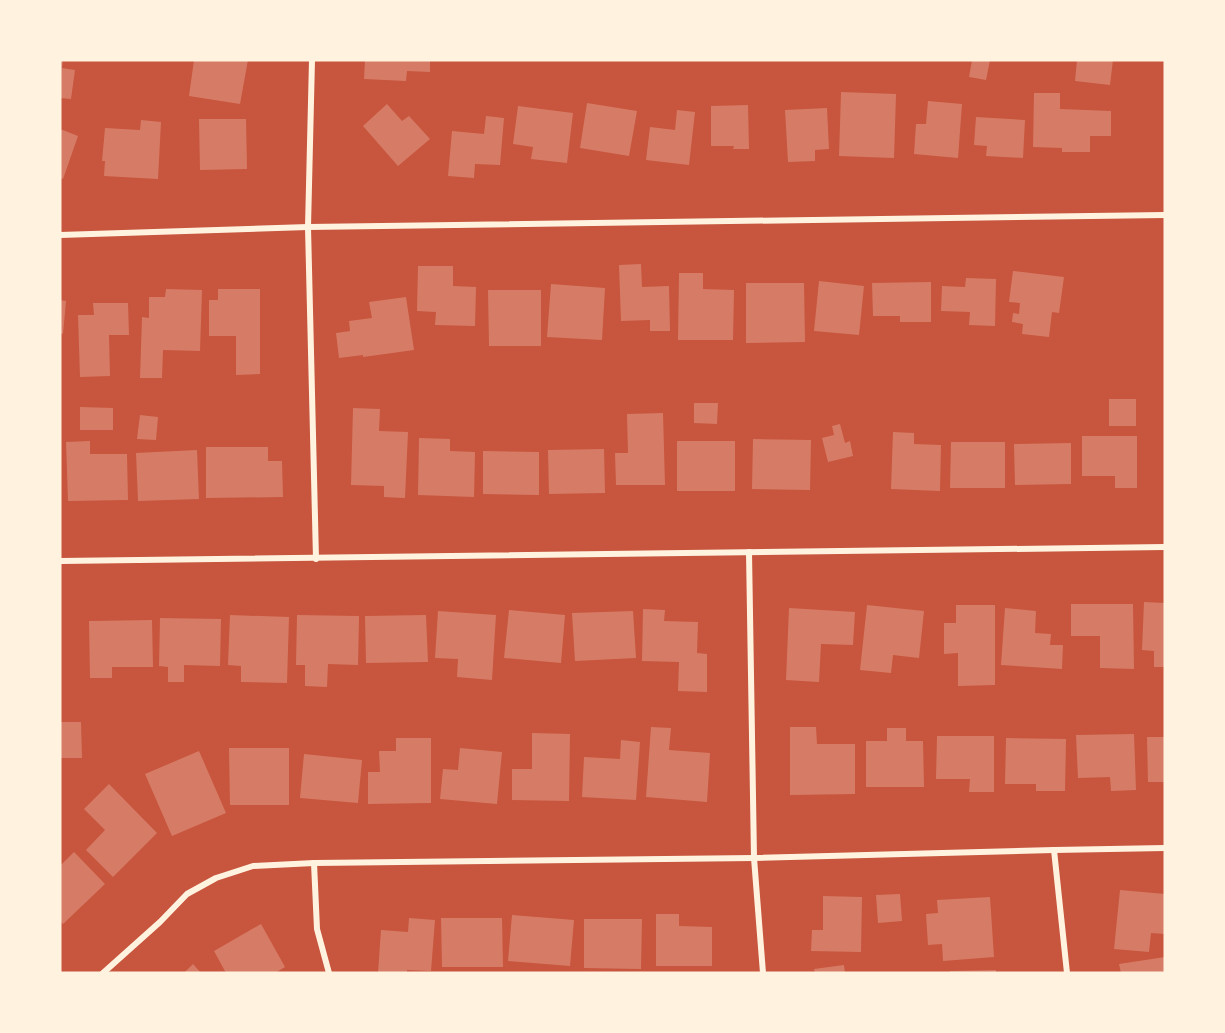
<svg xmlns="http://www.w3.org/2000/svg" width="1225" height="1033" viewBox="0 0 1225 1033" font-family="'Nunito Sans',sans-serif">
  <style>
    .building { fill: #d67c66 }
    .lines { fill: none; stroke-linecap: round; stroke-linejoin: round }
    .minor { stroke: #fff3e0; stroke-width: 6 }
  </style>
  <rect width="100%" height="100%" fill="#c8553d"/>
  <g class="building">
    <polygon points="60,60 63,60 62,68 75,70 71,99 60,98"/>
    <polygon points="194,60 248,60 240,104 189,96"/>
    <polygon points="365,60 430,60 430,72 407,71 406,81 364,79"/>
    <polygon points="972,60 990,60 986,80 969,77"/>
    <polygon points="1077,60 1113,60 1110,85 1075,81"/>
    <polygon points="841,92 896,94 894,158 839,156"/>
    <polygon points="1034,93 1060,93 1060,109 1111,111 1111,136 1090,136 1090,152 1062,152 1062,148 1033,147"/>
    <polygon points="928,101 962,104 958,158 914,154 916,124 926,124"/>
    <polygon points="587,103 637,111 629,156 580,148"/>
    <polygon points="387,104 402,121 409,116 430,139 398,166 363,126"/>
    <polygon points="748,105 749,149 733,149 734,146 711,146 711,106"/>
    <polygon points="518,106 573,113 567,163 531,159 533,147 513,144"/>
    <polygon points="827,108 829,149 815,150 815,161 788,162 785,110"/>
    <polygon points="677,110 695,112 689,165 646,160 650,127 675,130"/>
    <polygon points="486,116 504,118 500,165 475,164 474,178 448,176 452,131 484,134"/>
    <polygon points="976,117 1025,120 1023,158 986,156 987,146 974,145"/>
    <polygon points="199,119 246,119 247,169 200,170"/>
    <polygon points="141,120 161,122 158,179 104,176 105,161 102,161 105,128 140,130"/>
    <polygon points="60,129 78,136 63,179 60,178"/>
    <polygon points="641,264 642,287 669,286 670,331 650,331 650,320 621,321 619,265"/>
    <polygon points="418,266 453,266 453,286 476,287 475,326 435,325 436,312 417,311"/>
    <polygon points="1013,271 1064,277 1059,313 1052,312 1049,337 1022,334 1023,324 1012,322 1013,313 1019,314 1020,303 1009,302"/>
    <polygon points="679,273 703,273 703,289 734,290 733,340 678,340"/>
    <polygon points="966,278 996,279 995,326 969,325 970,312 941,311 942,286 965,287"/>
    <polygon points="819,281 864,286 859,335 814,331"/>
    <polygon points="931,282 931,322 900,322 900,316 873,316 872,283"/>
    <polygon points="746,283 804,283 805,342 746,343"/>
    <polygon points="551,284 605,288 602,340 547,337"/>
    <polygon points="166,289 202,290 200,351 163,350 162,378 140,378 142,317 149,318 149,297 165,297"/>
    <polygon points="218,289 260,289 260,374 236,375 236,336 209,336 209,300 218,300"/>
    <polygon points="488,290 541,290 541,346 489,346"/>
    <polygon points="406,297 414,350 363,357 363,355 339,358 336,333 350,331 349,321 372,318 369,302"/>
    <polygon points="60,300 66,301 63,334 60,333"/>
    <polygon points="93,303 128,303 129,335 109,335 110,376 80,377 78,315 94,315"/>
    <rect x="1109" y="399" width="27" height="27"/>
    <polygon points="694,403 718,403 717,424 694,423"/>
    <polygon points="80,407 113,408 113,430 80,430"/>
    <polygon points="353,408 380,409 379,431 408,432 405,498 384,497 384,486 351,485"/>
    <polygon points="663,413 665,485 616,485 615,453 628,453 627,414"/>
    <polygon points="140,415 158,417 156,440 137,439"/>
    <polygon points="840,424 845,443 850,441 853,456 828,462 822,438 834,435 832,426"/>
    <polygon points="893,432 914,433 914,444 941,445 940,491 891,489"/>
    <polygon points="1082,436 1137,436 1137,488 1115,488 1115,476 1082,476"/>
    <polygon points="419,438 450,439 450,451 475,452 474,497 418,495"/>
    <polygon points="753,439 811,440 810,490 752,489"/>
    <polygon points="90,441 90,454 127,454 128,500 68,501 66,442"/>
    <rect x="677" y="441" width="58" height="50"/>
    <polygon points="951,442 1005,442 1005,488 950,488"/>
    <polygon points="1071,443 1071,484 1015,485 1014,444"/>
    <polygon points="206,447 268,447 268,461 282,461 283,497 206,498"/>
    <polygon points="604,449 605,493 549,494 548,450"/>
    <polygon points="197,450 199,499 138,501 136,453"/>
    <polygon points="483,451 539,452 539,495 483,494"/>
    <polygon points="1144,602 1165,603 1165,667 1154,667 1154,651 1142,650"/>
    <polygon points="1071,604 1133,604 1134,669 1100,668 1100,636 1071,636"/>
    <polygon points="867,605 924,611 919,658 893,655 891,673 860,670"/>
    <polygon points="956,605 995,605 995,685 958,686 958,653 944,654 944,623 956,623"/>
    <polygon points="789,608 855,612 853,645 821,644 819,682 786,680"/>
    <polygon points="1005,608 1036,611 1035,633 1051,634 1050,645 1063,645 1062,669 1001,665"/>
    <polygon points="643,609 665,610 664,621 698,622 697,653 707,654 707,692 678,691 679,662 642,661"/>
    <polygon points="509,610 565,615 561,663 504,658"/>
    <polygon points="438,611 496,615 492,680 457,677 458,659 435,658"/>
    <polygon points="633,611 636,658 575,661 572,613"/>
    <polygon points="230,615 289,617 287,683 241,682 241,666 228,665"/>
    <polygon points="297,615 359,616 358,665 328,664 327,687 305,686 305,665 296,665"/>
    <polygon points="426,615 428,662 366,663 365,616"/>
    <polygon points="160,618 221,619 220,666 184,665 184,682 168,682 168,667 159,666"/>
    <polygon points="152,620 153,667 112,667 112,678 90,678 89,621"/>
    <polygon points="60,722 81,722 82,758 60,758"/>
    <polygon points="651,727 671,728 669,750 710,753 707,802 646,797"/>
    <polygon points="790,727 816,727 817,744 855,744 855,794 790,795"/>
    <polygon points="887,728 906,728 906,741 923,741 924,787 866,787 866,741 887,741"/>
    <polygon points="532,733 570,734 569,801 512,800 512,769 532,769"/>
    <polygon points="1134,734 1136,790 1111,791 1110,777 1078,778 1076,735"/>
    <polygon points="937,736 994,736 994,792 969,792 970,779 936,779"/>
    <polygon points="1147,737 1165,737 1165,782 1148,782"/>
    <polygon points="396,738 431,738 431,803 368,804 368,772 380,772 379,751 396,751"/>
    <polygon points="1006,738 1066,739 1065,791 1036,791 1036,784 1005,784"/>
    <polygon points="621,740 640,742 636,800 582,797 584,757 620,759"/>
    <polygon points="229,748 289,748 289,805 230,805"/>
    <polygon points="460,748 502,752 497,804 440,799 443,769 458,770"/>
    <polygon points="199,751 226,813 172,836 145,774"/>
    <polygon points="304,754 362,760 358,803 300,798"/>
    <polygon points="109,784 157,833 113,877 86,850 105,830 84,809"/>
    <polygon points="74,852 105,884 63,924 60,921 60,866"/>
    <polygon points="1120,890 1165,894 1165,934 1151,933 1149,952 1114,949"/>
    <polygon points="900,894 902,921 878,923 876,895"/>
    <polygon points="823,896 862,897 861,952 811,951 812,930 823,930"/>
    <polygon points="990,897 994,957 943,961 942,944 928,945 926,914 938,913 937,900"/>
    <polygon points="656,914 679,914 679,926 712,927 712,966 656,966"/>
    <polygon points="512,915 574,920 570,966 508,961"/>
    <polygon points="409,918 435,920 431,971 407,970 407,973 378,973 381,930 408,932"/>
    <polygon points="441,918 502,918 503,967 442,967"/>
    <polygon points="584,919 642,919 641,969 584,968"/>
    <polygon points="261,924 285,967 275,973 226,973 214,951"/>
    <polygon points="1165,957 1165,973 1121,973 1119,964"/>
    <polygon points="193,964 201,973 184,973"/>
    <polygon points="844,965 845,973 815,973 814,969"/>
    <polygon points="996,970 996,973 950,973 950,971"/>
  </g>
  <g class="lines">
    <g class="minor">
      <polyline points="312,60 308,227 316,559"/>
      <polyline points="60,235 308,227 1165,215"/>
      <polyline points="749,552 754,858 763,973"/>
      <polyline points="60,561 1165,547"/>
      <polyline points="1054,850 1067,973"/>
      <polyline points="314,863 317,929 329,973"/>
      <polyline points="103,973 160,922 187,894 216,878 253,866 314,863 754,858 1054,850 1165,848"/>
    </g>
  </g>
  <rect width="1225" height="1033" fill="none" stroke="#fff3e0" stroke-width="123"/>
</svg>
